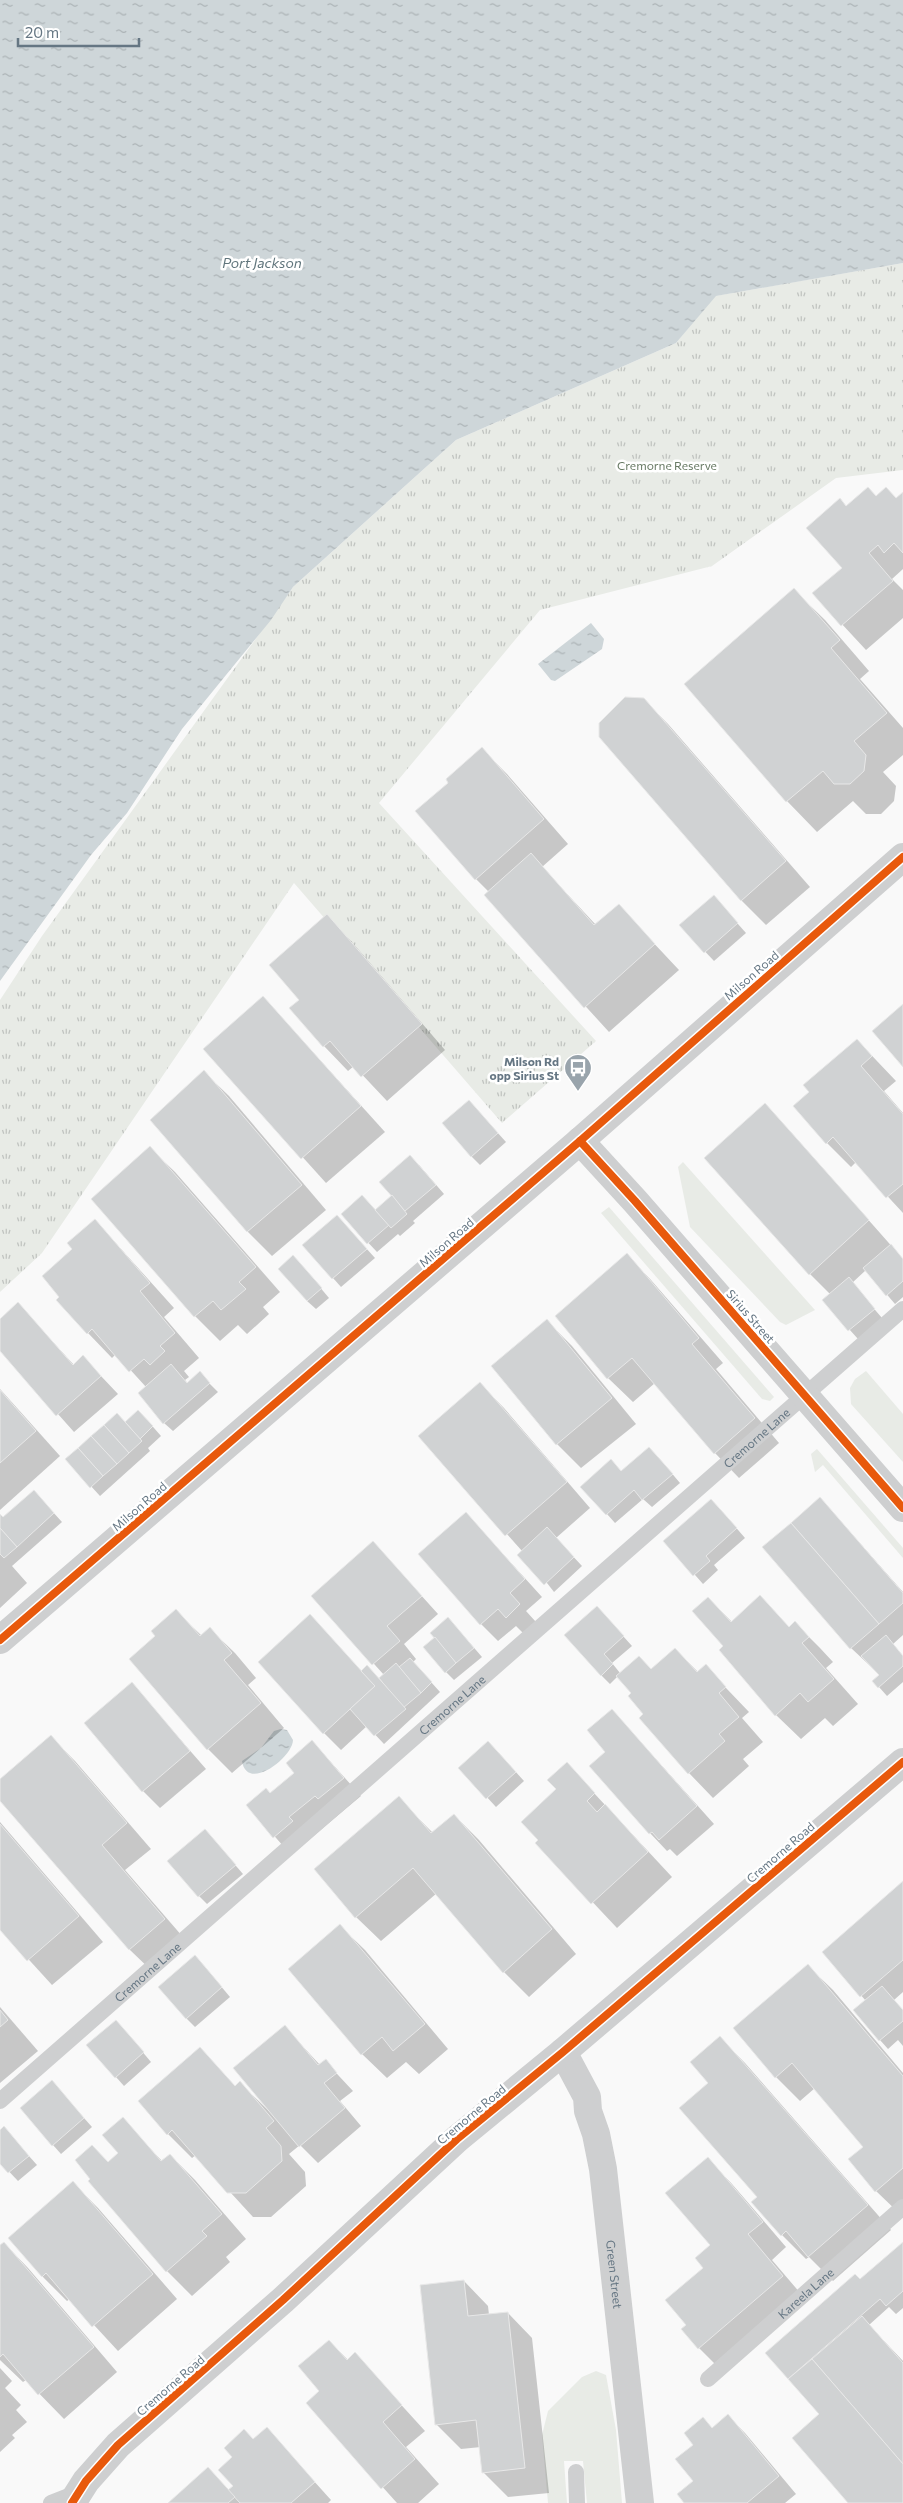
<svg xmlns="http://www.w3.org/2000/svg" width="903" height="2503" viewBox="0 0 903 2503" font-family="Commissioner,sans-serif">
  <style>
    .grass { fill: #e8ebe6 }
    .park { fill: url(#park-tufts) }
    .water { fill: url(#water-ripples) }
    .shadow { fill: #0003 }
    .building { fill: #d0d2d3; stroke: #e8e8e8 }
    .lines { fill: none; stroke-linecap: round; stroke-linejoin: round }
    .lane { stroke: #cecfd0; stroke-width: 16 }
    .street { stroke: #cecfd0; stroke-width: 28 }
    .cycleway-casing { stroke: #fff; stroke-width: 11 }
    .cycleway { stroke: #e8590c; stroke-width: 8 }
    .labels { text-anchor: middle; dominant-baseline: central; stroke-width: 5; stroke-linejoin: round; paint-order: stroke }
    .park-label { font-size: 12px; fill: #687a64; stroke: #fff }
    .street-label { font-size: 12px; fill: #657683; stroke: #fff }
    .poi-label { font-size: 12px; font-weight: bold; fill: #657683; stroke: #fff; text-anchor: end }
    .water-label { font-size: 14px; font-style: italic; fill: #60757c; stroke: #fff }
  </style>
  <defs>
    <pattern id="park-tufts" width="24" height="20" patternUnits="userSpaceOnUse" patternTransform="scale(1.25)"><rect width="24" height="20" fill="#e8ebe6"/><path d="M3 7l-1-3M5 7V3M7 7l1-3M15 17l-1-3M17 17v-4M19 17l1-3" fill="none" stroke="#c0c3c0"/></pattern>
    <pattern id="water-ripples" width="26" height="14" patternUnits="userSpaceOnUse" patternTransform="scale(1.25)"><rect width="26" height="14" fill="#ced6d9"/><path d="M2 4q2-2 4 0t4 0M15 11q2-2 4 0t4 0" fill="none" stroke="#abb2b5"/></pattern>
  </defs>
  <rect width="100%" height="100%" fill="#f9f9f9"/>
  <g class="grass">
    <polygon points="683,1162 815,1310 786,1325 780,1322 690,1227 678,1167"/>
    <polygon points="609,1207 774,1397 770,1401 762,1399 601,1213"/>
    <polygon points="866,1371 903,1414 903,1462 851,1404 850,1388 855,1379"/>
    <polygon points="817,1449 903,1548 903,1558 823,1465 815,1472 811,1454"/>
    <polygon points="596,2371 606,2375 616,2430 622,2503 587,2503 583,2461 564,2461 567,2503 548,2503 542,2435 548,2411 582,2377"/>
  </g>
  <polygon class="park" points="903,263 903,470 836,478 712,566 540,610 379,803 596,1041 502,1123 294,883 42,1253 0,1292 0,1000 42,936 293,587 456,440 676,343 715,296"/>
  <g class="water">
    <polygon points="0,0 903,0 903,263 716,296 676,343 456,440 293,587 271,620 182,729 127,813 91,855 0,981"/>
    <polygon points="591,623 604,639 602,649 555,681 551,680 538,664"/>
    <path d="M281,1729L287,1730L293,1740C293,1757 247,1793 242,1761L261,1748L274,1731Z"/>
  </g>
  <g class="shadow">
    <polygon points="903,494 903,569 892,579 903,590 903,618 866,650 814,594 843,569 847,507 876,497 897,499"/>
    <polygon points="794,590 825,620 869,671 860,679 903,728 903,755 883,772 896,786 894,801 881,814 866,814 853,801 817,832 787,801 686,684"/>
    <polygon points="643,699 668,724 810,887 766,925 741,900"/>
    <polygon points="482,749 507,774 568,844 542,867 596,925 618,905 679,970 609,1032 485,896 489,892 476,879 449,783"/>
    <polygon points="722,906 746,933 714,961 681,926"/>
    <polygon points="327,916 351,941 445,1050 387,1101 354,1066 348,1071 324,1046 300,1000"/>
    <polygon points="263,997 385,1132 326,1183 205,1049"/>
    <polygon points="857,1040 896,1081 884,1091 903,1113 903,1213 856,1162 851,1167 827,1143 811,1092"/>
    <polygon points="204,1072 229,1096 326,1210 272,1256 248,1232 152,1120"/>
    <polygon points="469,1101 506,1142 480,1165 472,1157"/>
    <polygon points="765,1105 789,1130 903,1259 903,1297 895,1304 866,1270 852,1283 882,1318 858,1339 823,1300 830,1294 810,1274"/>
    <polygon points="150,1148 175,1172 280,1292 263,1307 269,1314 247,1334 238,1325 220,1341 195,1316 93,1199"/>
    <polygon points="419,1165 444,1194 413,1221 415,1223 400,1236 398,1234 377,1252 342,1215 376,1211 393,1196"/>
    <polygon points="337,1216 375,1258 341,1287 333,1278"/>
    <polygon points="95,1220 174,1308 164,1317 199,1358 184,1371 189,1377 185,1380 188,1384 208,1382 218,1392 173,1431 164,1423 146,1387 116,1354 112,1358 88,1333 61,1297 74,1249"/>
    <polygon points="627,1255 651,1280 723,1363 716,1369 779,1443 739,1478 715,1453 655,1383 633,1402 608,1378"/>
    <polygon points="302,1266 329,1298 316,1309 307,1301"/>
    <polygon points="18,1304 74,1365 83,1357 118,1394 74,1432 0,1349 0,1321"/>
    <polygon points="547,1321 572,1346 636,1424 581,1468 557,1444"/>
    <polygon points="480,1384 504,1408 590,1508 556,1538 582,1566 554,1592 522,1551 420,1436"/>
    <polygon points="0,1389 60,1456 0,1510"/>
    <polygon points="147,1420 161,1436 148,1448 150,1451 100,1496 67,1460"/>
    <polygon points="658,1457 680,1483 652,1507 643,1499 615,1523 607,1514 622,1472"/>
    <polygon points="820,1498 903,1592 903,1635 893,1644 903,1656 903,1682 887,1696 879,1687 880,1675 851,1648 764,1547"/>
    <polygon points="42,1500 62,1522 12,1566 27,1583 0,1608 0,1515 3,1518"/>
    <polygon points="720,1509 745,1538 714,1565 718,1570 703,1584 665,1541"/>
    <polygon points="466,1513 542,1597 526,1611 536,1622 524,1634 516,1626 498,1641 481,1624"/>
    <polygon points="373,1542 438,1614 404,1644 416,1659 413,1662 440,1692 384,1744 367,1726 341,1750 324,1733 362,1671 379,1679 384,1675 313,1596"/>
    <polygon points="760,1597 790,1628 795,1623 820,1648 833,1662 826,1668 858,1704 833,1726 825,1718 801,1739 776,1715 725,1646 708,1598 732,1622"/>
    <polygon points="176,1611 202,1636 210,1629 235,1653 256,1678 248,1685 284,1728 232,1773 208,1749 157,1636"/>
    <polygon points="605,1616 632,1646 612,1663 620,1673 652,1670 675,1649 698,1672 705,1666 749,1712 742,1718 763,1742 743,1759 749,1766 713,1798 689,1773 645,1714 633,1693 618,1676 610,1684 601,1675"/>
    <polygon points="456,1627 482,1657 454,1680 446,1672"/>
    <polygon points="132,1684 206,1769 160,1808 143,1791"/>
    <polygon points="612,1710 714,1824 677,1856 670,1849 667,1851 650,1833 591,1766 607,1752"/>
    <polygon points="51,1737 75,1761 151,1849 125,1870 189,1944 155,1974 130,1950 0,1799 0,1781"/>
    <polygon points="312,1741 361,1796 291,1855 248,1806 271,1794 296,1773"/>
    <polygon points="497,1751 524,1781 496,1807 460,1768"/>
    <polygon points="567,1764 672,1877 617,1928 537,1843"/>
    <polygon points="398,1798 433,1833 454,1815 479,1840 576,1954 529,1997 504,1972 437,1893 381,1941 356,1917"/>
    <polygon points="0,1822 103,1942 52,1985 0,1928"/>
    <polygon points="205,1830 243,1874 207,1904 199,1896"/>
    <polygon points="903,1883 903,1992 894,2000 903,2011 903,2046 898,2040 888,2049 880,2040 866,2001 823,1952"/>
    <polygon points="340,1926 365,1950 448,2049 419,2074 406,2062 387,2078 362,2054"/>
    <polygon points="204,1966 230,1997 195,2027 186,2018"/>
    <polygon points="808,1966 833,1990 903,2073 903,2214 901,2215 876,2191 865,2147 815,2088 800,2101 776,2077"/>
    <polygon points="0,2007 38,2051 0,2083"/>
    <polygon points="285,2027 320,2065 325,2061 353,2091 340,2101 361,2126 318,2163 300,2145 289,2154 305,2172 306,2186 271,2217 253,2217 196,2155 192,2158 168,2134 200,2049 236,2087 240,2083 268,2110"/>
    <polygon points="124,2030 151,2062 124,2086 116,2077"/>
    <polygon points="720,2038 745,2063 891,2230 833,2281 809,2257 806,2259 782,2235 758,2197 710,2083"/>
    <polygon points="60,2091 92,2127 61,2154 53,2145"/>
    <polygon points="122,2119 163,2162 170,2155 195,2180 246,2239 226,2257 230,2262 192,2296 167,2271 108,2163 119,2153"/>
    <polygon points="0,2131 12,2137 37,2165 18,2181 0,2162"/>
    <polygon points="708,2159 732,2184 786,2247 772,2260 807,2301 723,2372 699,2348 688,2325 712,2246"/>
    <polygon points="73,2183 98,2208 177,2299 118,2351 70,2299 67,2301 43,2277 10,2238"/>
    <polygon points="4,2243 28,2268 117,2372 64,2419 26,2380 23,2382 0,2360 0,2246"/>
    <polygon points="903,2244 903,2308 896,2314 889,2307 869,2325 903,2361 903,2503 850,2503 820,2415 767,2353 860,2281"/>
    <polygon points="464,2281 488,2306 489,2315 508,2313 532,2338 549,2493 508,2497 483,2472 481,2447 461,2449 436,2424"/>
    <polygon points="329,2341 348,2360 355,2354 425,2431 406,2447 439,2484 418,2503 397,2503 307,2403 321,2391"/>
    <polygon points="0,2368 12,2381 5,2388 21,2405 16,2410 27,2422 12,2435 15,2438 0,2452"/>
    <polygon points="728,2416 745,2433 796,2494 785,2503 686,2503 694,2482 695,2445 703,2418 713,2429"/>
    <polygon points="267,2429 331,2500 328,2503 170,2503 208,2469 230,2491 234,2486 254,2440"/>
  </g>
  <g class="building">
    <polygon points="868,487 876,496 886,487 896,498 903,492 903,553 894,543 884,553 878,545 869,553 893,581 841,626 812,593 842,568 806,528 840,498 846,506"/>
    <polygon points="794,588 840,640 831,648 887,713 854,741 866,755 864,771 850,784 834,784 823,771 786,802 684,684"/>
    <polygon points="625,697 644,698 786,861 741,901 599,737 599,723"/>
    <polygon points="482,747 544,819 475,880 415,811 448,783 446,779"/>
    <polygon points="531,853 594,925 619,904 655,944 584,1008 484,895"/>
    <polygon points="714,895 738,923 704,953 679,925"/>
    <polygon points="327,914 422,1024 361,1077 330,1041 323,1047 289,1008 299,1000 269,965"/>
    <polygon points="263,996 361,1106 301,1159 203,1049"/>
    <polygon points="903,1004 903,1067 872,1031"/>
    <polygon points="857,1039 872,1056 861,1066 903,1114 903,1184 886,1198 833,1137 826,1144 793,1106 809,1092 803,1085"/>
    <polygon points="204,1070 302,1185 247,1232 150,1120"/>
    <polygon points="469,1100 498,1133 471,1157 442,1123"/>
    <polygon points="765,1103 869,1220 809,1275 704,1158"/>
    <polygon points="150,1146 256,1267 239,1282 246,1289 221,1310 213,1301 194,1317 91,1199"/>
    <polygon points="410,1155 436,1185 405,1211 379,1182"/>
    <polygon points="362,1195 389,1225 367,1244 341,1214"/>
    <polygon points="392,1195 407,1214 391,1228 375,1210"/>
    <polygon points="337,1215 367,1249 332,1279 302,1245"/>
    <polygon points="95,1219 150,1283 140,1291 175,1333 160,1346 165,1351 150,1365 144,1359 129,1372 92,1329 87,1334 56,1300 59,1297 42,1276 72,1249 67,1243"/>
    <polygon points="891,1244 903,1259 903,1281 886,1296 863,1268"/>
    <polygon points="627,1253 699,1338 692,1344 755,1418 714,1454 632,1358 607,1379 555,1316"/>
    <polygon points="293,1255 322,1288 307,1301 278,1269"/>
    <polygon points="849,1277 875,1309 848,1331 822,1300"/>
    <polygon points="18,1302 73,1365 83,1355 101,1376 56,1416 0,1351 0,1319"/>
    <polygon points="547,1319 612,1398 556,1445 491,1366"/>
    <polygon points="171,1364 187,1383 200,1371 210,1383 163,1424 138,1393"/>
    <polygon points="480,1382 567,1482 505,1536 418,1436"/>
    <polygon points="0,1390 36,1431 0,1463"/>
    <polygon points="138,1410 153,1426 140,1439 125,1422"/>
    <polygon points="117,1413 142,1441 129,1453 104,1425"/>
    <polygon points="104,1425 129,1453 117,1464 91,1436"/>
    <polygon points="91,1436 117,1464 103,1476 78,1448"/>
    <polygon points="649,1447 673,1474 642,1500 634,1490 606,1515 580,1487 611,1459 621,1471"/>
    <polygon points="78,1448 103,1476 90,1488 65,1459"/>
    <polygon points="34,1490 54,1513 17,1547 0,1528 0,1514 3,1517"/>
    <polygon points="820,1497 903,1593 903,1603 879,1624 791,1523"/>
    <polygon points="711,1499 737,1528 706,1556 710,1561 693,1576 663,1541"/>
    <polygon points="466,1512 525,1579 510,1593 520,1604 506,1618 498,1609 480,1625 418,1554"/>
    <polygon points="791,1523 879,1624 850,1649 762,1547"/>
    <polygon points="547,1527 574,1557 544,1585 517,1555"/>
    <polygon points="0,1528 17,1547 4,1558 0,1554"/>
    <polygon points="373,1541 422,1596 387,1626 400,1641 372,1665 311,1596"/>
    <polygon points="760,1595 789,1627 795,1621 809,1637 802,1643 834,1679 808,1702 800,1693 775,1716 719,1650 723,1646 692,1611 708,1597 731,1622"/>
    <polygon points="597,1606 624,1636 604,1654 613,1664 601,1676 564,1635"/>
    <polygon points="176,1609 200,1636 210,1627 232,1653 224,1660 261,1703 207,1750 129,1659 155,1636 151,1631"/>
    <polygon points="310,1614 375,1686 323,1734 258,1662"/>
    <polygon points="448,1617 474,1648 456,1663 430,1633"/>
    <polygon points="886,1635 903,1656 903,1666 878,1688 872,1681 879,1675 861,1656"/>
    <polygon points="435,1637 456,1663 445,1673 423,1647"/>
    <polygon points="675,1648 697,1672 706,1664 726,1687 719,1693 739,1717 719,1734 725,1741 688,1774 639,1718 643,1714 628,1696 631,1693 616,1676 639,1656 651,1669"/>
    <polygon points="410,1658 432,1682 421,1693 399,1667"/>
    <polygon points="396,1663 421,1693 403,1708 379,1678"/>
    <polygon points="367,1665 406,1709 374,1736 350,1709 375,1686 361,1671"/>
    <polygon points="132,1682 190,1751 142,1792 84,1723"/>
    <polygon points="612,1709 697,1806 659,1840 652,1832 649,1834 589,1766 605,1752 587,1730"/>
    <polygon points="51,1735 127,1823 102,1845 165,1919 129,1950 0,1801 0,1779"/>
    <polygon points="312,1740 344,1778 318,1799 315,1796 289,1817 293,1821 273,1838 246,1805 266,1788 270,1793 294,1773 286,1763"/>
    <polygon points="488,1741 516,1772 486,1799 458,1768"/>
    <polygon points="567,1762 595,1793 587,1801 597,1812 605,1804 648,1852 591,1904 535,1843 538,1840 521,1822 556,1789 547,1780"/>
    <polygon points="399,1796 431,1833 454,1814 552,1929 503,1973 413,1868 355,1918 314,1869"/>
    <polygon points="0,1824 79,1916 27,1961 0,1930"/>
    <polygon points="205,1829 236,1865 198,1897 167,1861"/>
    <polygon points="903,1881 903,1960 860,1997 822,1952"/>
    <polygon points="340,1924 425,2024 393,2051 382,2037 361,2055 288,1969"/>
    <polygon points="195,1955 222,1987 186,2019 158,1987"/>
    <polygon points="808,1964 903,2076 903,2168 875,2192 848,2159 863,2147 792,2063 775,2078 733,2028"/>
    <polygon points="882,1986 903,2010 903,2021 879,2041 853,2010"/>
    <polygon points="0,2010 8,2020 0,2027"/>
    <polygon points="116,2020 144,2052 115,2078 86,2045"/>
    <polygon points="285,2025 318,2065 326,2059 337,2073 324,2083 345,2108 299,2147 233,2068"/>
    <polygon points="720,2036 868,2205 808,2257 786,2231 781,2236 751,2202 757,2197 679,2108 708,2083 690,2062"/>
    <polygon points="200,2047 235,2086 240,2081 274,2121 266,2128 281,2146 282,2161 246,2193 227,2193 172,2130 167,2135 138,2101"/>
    <polygon points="52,2080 84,2118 52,2146 20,2108"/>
    <polygon points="123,2117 161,2161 170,2154 222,2214 202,2231 207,2236 166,2272 88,2181 90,2179 75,2160 92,2145 108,2162 118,2153 102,2135"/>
    <polygon points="4,2126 29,2156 8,2173 0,2164 0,2130"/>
    <polygon points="708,2157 763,2222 748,2234 783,2276 698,2349 681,2329 686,2325 665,2300 703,2268 695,2258 710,2245 665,2193"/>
    <polygon points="73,2181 153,2274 92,2327 46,2273 42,2277 8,2238"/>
    <polygon points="4,2242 94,2347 38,2395 3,2354 0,2357 0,2245"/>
    <polygon points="903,2242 903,2291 886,2306 880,2299 788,2379 765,2353 855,2274 860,2279"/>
    <polygon points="464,2280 468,2316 508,2312 525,2468 482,2473 476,2420 435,2425 420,2285"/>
    <polygon points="862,2316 903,2363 903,2464 812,2359"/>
    <polygon points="329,2340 347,2360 355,2352 402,2405 383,2422 415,2459 381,2489 306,2403 319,2391 298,2366"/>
    <polygon points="812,2359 903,2464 903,2503 848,2503 792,2438 819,2414 788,2379"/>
    <polygon points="728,2414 779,2476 747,2503 684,2503 677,2494 693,2481 675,2459 693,2445 684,2433 703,2417 712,2428"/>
    <polygon points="267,2427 315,2482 291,2503 240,2503 228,2490 233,2486 218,2470 232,2457 224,2448 244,2429 253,2439"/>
    <polygon points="208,2467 235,2497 228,2503 168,2503"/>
  </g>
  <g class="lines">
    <g class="lane">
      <path id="s1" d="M0,2101L903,1309"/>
      <path id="s2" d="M708,2379L903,2207"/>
      <polyline points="576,2472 577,2503"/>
      <polyline points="51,2503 79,2492"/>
    </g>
    <g class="street">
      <polyline points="580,1141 635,1201 903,1508"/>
      <polyline points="0,1640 580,1141 903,857"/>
      <path id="s3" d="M563,2052L587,2097L588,2111L596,2134L603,2169L640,2503"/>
      <polyline points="72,2503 86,2481 118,2445 283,2300 457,2139 563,2052 903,1762"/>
    </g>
    <defs>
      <g id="cycleway">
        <polyline points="580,1141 635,1201 903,1508"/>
        <polyline points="0,1640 580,1141 903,857"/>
        <polyline points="72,2503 86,2481 118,2445 283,2300 457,2139 563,2052 903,1762"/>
      </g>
    </defs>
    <use href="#cycleway" class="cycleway-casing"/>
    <use href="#cycleway" class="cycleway"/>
  </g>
  <defs>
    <symbol id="bus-pin" viewBox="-11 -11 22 30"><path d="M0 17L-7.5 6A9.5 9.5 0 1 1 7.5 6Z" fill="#99a4ac" stroke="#fff"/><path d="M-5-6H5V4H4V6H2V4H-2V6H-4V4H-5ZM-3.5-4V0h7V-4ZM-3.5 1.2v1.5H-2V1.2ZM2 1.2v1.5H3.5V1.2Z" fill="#fff"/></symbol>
  </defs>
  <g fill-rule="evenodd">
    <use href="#bus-pin" x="562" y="1052" width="32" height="43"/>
  </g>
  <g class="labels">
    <g class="park-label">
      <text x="667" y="465">Cremorne Reserve</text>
    </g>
    <g class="street-label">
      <text transform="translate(751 975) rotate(-41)">Milson Road</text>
      <text transform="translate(446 1242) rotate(-41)">Milson Road</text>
      <text transform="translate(751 1316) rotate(49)">Sirius Street</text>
      <text stroke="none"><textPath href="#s1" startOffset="1006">Cremorne Lane</textPath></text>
      <text transform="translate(139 1506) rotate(-41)">Milson Road</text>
      <text stroke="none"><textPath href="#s1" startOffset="601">Cremorne Lane</textPath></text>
      <text transform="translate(780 1852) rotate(-41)">Cremorne Road</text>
      <text stroke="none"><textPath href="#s1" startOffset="196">Cremorne Lane</textPath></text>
      <text transform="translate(471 2114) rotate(-40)">Cremorne Road</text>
      <text stroke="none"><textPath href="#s3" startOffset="231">Green Street</textPath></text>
      <text stroke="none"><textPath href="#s2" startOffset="130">Kareela Lane</textPath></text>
      <text transform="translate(170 2385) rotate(-41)">Cremorne Road</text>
    </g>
    <g class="poi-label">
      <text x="559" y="1061">Milson Rd<tspan x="559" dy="14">opp Sirius St</tspan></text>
    </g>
    <g class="water-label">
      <text x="262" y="262">Port Jackson</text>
    </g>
  </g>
  <path d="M18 38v8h121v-8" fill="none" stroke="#657683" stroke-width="2.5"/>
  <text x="25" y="38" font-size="15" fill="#657683" stroke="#ffffff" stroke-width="4" paint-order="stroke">20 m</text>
</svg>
